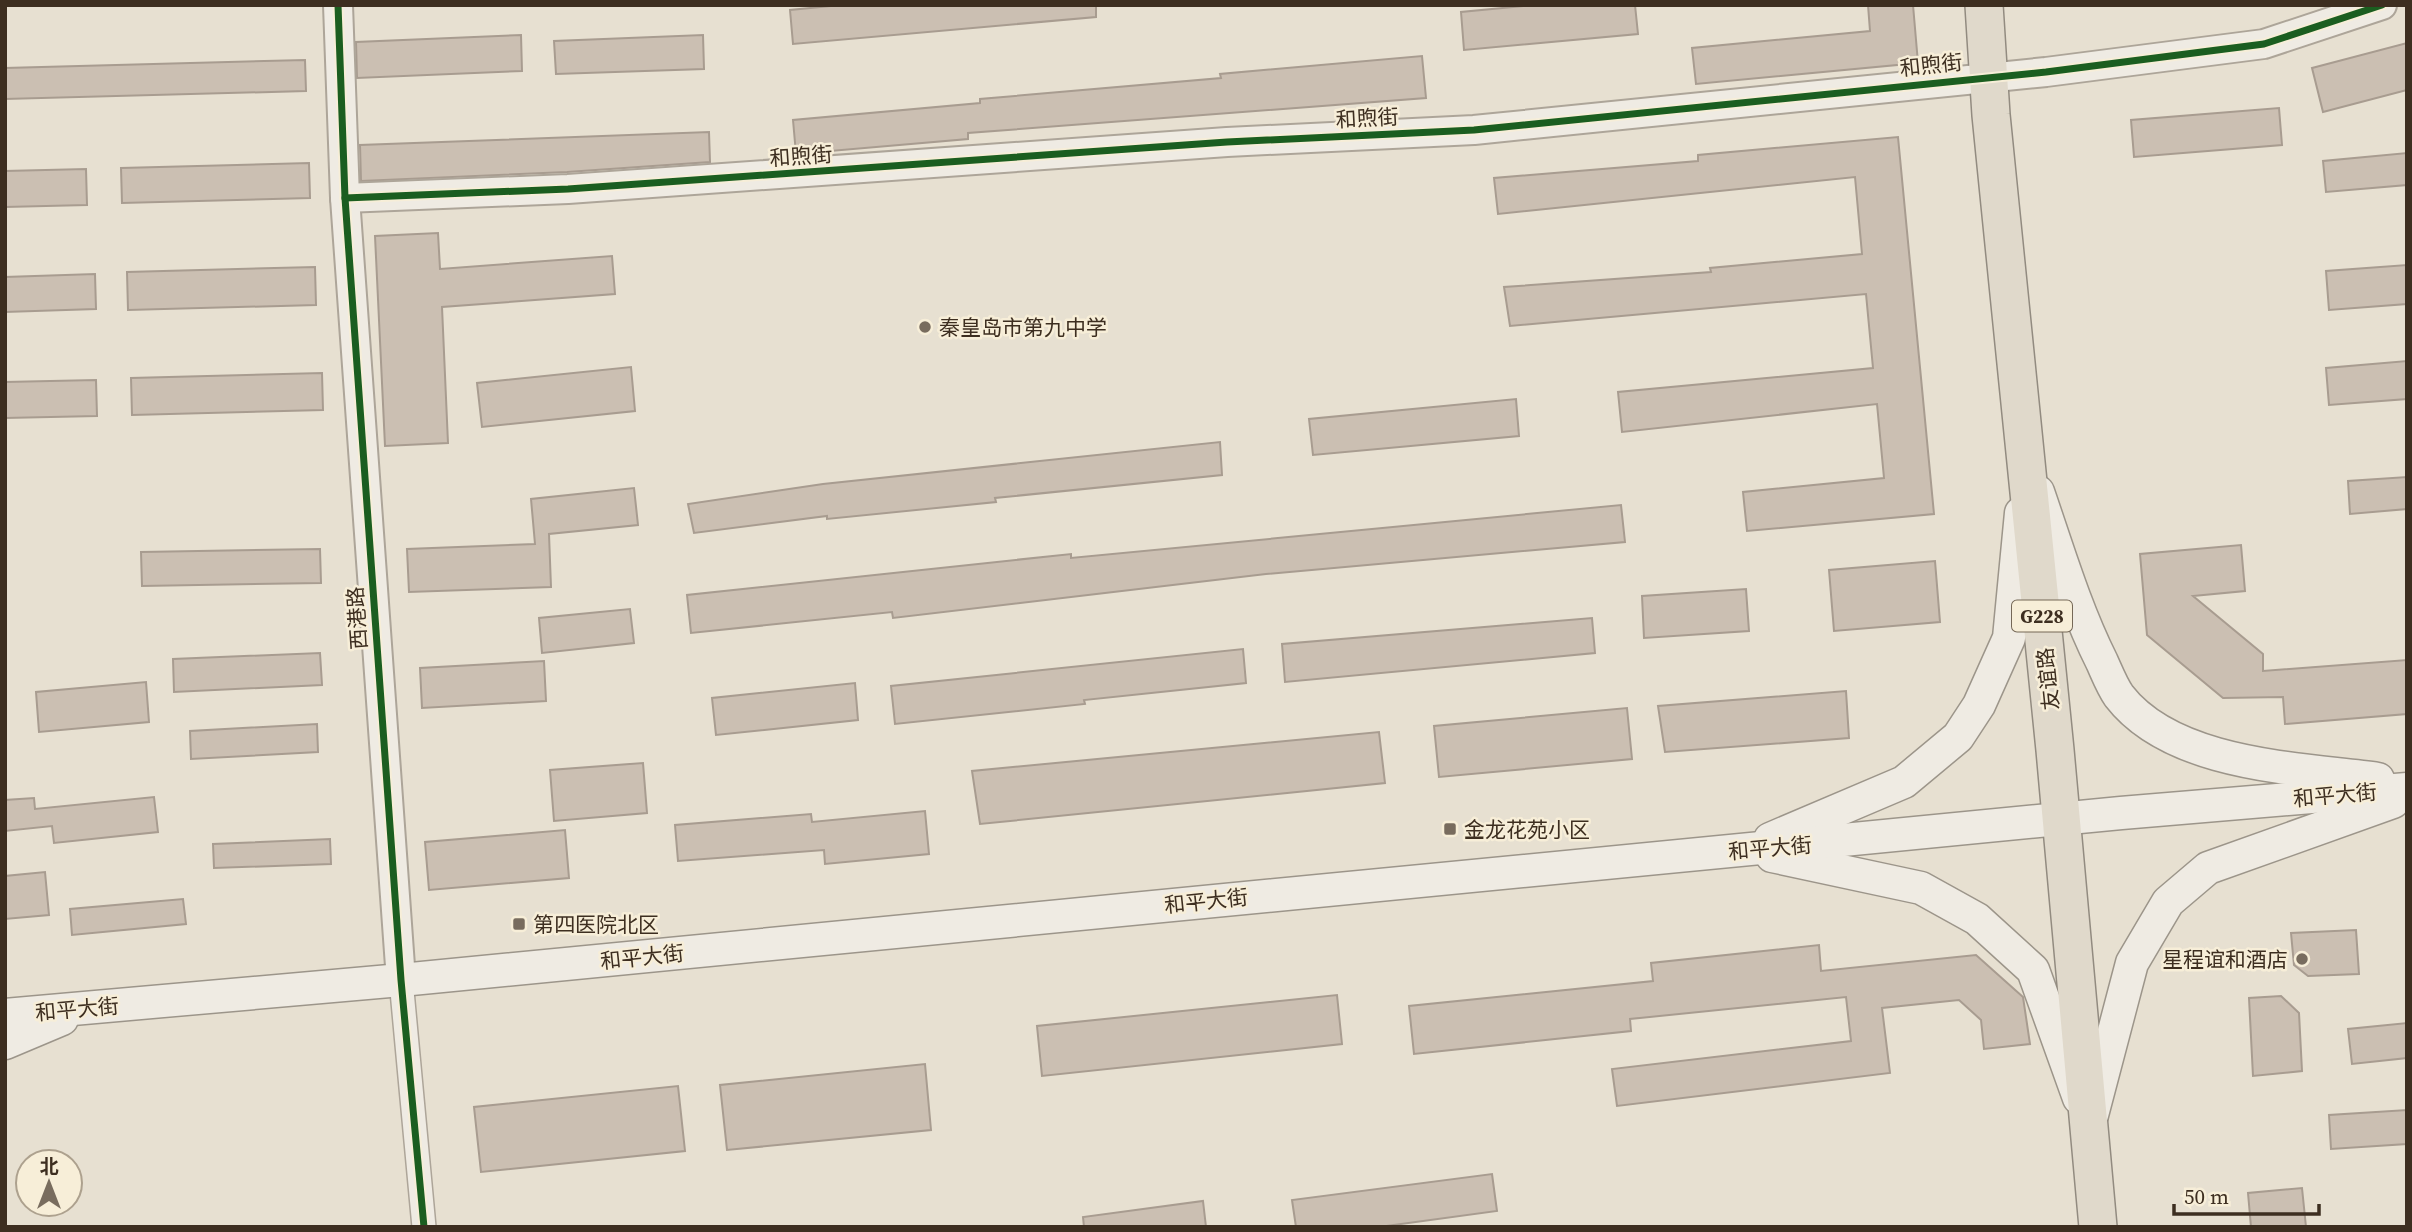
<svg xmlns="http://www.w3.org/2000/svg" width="2412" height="1232" viewBox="0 0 2412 1232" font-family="'Source Serif 4','Noto Sans SC',serif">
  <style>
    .building { fill: #cbbfb2; stroke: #a89c90; stroke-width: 2 }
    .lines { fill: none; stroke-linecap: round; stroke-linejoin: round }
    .minor-casing { stroke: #ada599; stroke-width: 26 }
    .tertiary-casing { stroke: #ada599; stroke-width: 32 }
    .secondary-casing { stroke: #9c958a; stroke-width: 35 }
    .trunk-casing { stroke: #928b80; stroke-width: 40 }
    .minor { stroke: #efebe3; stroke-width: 23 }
    .tertiary { stroke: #efebe3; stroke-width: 28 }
    .secondary { stroke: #efebe3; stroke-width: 32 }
    .trunk { stroke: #e0d9cb; stroke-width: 37 }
    .cycleway-casing { stroke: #f7eed8; stroke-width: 11 }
    .cycleway { stroke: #1b5e20; stroke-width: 7 }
    .poi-dot { fill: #786c5e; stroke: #f7eed8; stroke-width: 2.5 }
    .labels { text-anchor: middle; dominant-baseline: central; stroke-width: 5; stroke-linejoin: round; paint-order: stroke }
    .shield { fill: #f7eed8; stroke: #756857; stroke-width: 2 }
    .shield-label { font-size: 19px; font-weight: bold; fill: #3d2e20 }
    .street-label { font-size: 21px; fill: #3d2e20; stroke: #f7eed8 }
    .poi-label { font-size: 21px; fill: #3d2e20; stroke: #f7eed8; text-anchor: start }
  </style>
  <rect width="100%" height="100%" fill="#e7e0d1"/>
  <g class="building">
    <polygon points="841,5 1096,5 1096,17 793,44 790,10"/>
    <polygon points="1535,5 1635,5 1638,34 1464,50 1461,12"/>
    <polygon points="1868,5 1913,5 1918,63 1696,84 1692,48 1870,31"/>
    <polygon points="521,35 522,71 357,78 356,42"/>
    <polygon points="703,35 704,69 556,74 554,41"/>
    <polygon points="2407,43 2407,90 2323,112 2312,68"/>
    <polygon points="1422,56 1426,98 968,133 968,139 796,154 793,120 980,103 980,99 1221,78 1220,74"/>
    <polygon points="305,60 306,91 5,99 5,68"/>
    <polygon points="2279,108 2282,145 2134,157 2131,120"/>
    <polygon points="709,132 710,162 567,172 361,181 360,145"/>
    <polygon points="1898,137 1934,514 1747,531 1743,492 1884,478 1877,404 1622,432 1618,392 1873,368 1866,294 1510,326 1504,287 1711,272 1710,268 1862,254 1855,177 1498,214 1494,178 1698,161 1698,155"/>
    <polygon points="2407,153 2407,185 2326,192 2323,161"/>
    <polygon points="309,163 310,198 122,203 121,168"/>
    <polygon points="86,169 87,205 5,207 5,171"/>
    <polygon points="438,233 440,269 612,256 615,294 442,307 448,443 385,446 375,236"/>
    <polygon points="2407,265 2407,304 2329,310 2326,271"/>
    <polygon points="315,267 316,305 128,310 127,272"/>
    <polygon points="95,274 96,309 5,312 5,277"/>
    <polygon points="2407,361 2407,399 2329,405 2326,368"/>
    <polygon points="631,367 635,411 482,427 477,383"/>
    <polygon points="322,373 323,410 132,415 131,378"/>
    <polygon points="96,380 97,416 5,418 5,382"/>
    <polygon points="1516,399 1519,436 1313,455 1309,419"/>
    <polygon points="1220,442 1222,475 995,498 996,502 827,519 827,516 694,533 688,504 823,484"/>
    <polygon points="2407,477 2407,509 2350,514 2348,481"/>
    <polygon points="634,488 638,525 549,534 551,587 409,592 407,549 535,544 531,499"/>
    <polygon points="1621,505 1625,542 1266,574 893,618 892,612 691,633 687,595 1071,554 1071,558"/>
    <polygon points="2241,545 2245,591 2193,596 2263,654 2263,671 2407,660 2407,714 2285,724 2283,697 2223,698 2147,635 2140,554"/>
    <polygon points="320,549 321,583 142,586 141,552"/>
    <polygon points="1935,561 1940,622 1834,631 1829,570"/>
    <polygon points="1746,589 1749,631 1644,638 1642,596"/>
    <polygon points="630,609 634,643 542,653 539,618"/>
    <polygon points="1592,618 1595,653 1285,682 1282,644"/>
    <polygon points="1243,649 1246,683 1084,700 1085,704 895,724 891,686"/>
    <polygon points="320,653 322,685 174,692 173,659"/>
    <polygon points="544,661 546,701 422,708 420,668"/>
    <polygon points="146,682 149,722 39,732 36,692"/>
    <polygon points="855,683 858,720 716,735 712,698"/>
    <polygon points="1846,691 1849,738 1665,752 1658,706"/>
    <polygon points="1627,708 1632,759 1439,777 1434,726"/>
    <polygon points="317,724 318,752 191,759 190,731"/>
    <polygon points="1379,732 1385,783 980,824 972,771"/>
    <polygon points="643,763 647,813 554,821 550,770"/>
    <polygon points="154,797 158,832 54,843 52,826 5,831 5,800 34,798 35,809"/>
    <polygon points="925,811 929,854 825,864 824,850 678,861 675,825 811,814 812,822"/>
    <polygon points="565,830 569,878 429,890 425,842"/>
    <polygon points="330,839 331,864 214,868 213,844"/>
    <polygon points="45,872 49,915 5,919 5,876"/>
    <polygon points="183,899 186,924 72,935 70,909"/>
    <polygon points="2356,930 2359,974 2308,976 2294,965 2291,933"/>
    <polygon points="1819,945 1821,971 1976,955 2023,997 2030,1044 1984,1049 1981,1020 1959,1000 1882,1008 1890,1073 1617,1106 1612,1069 1851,1041 1846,997 1630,1019 1631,1031 1414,1054 1409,1006 1653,981 1651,963"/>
    <polygon points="1337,995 1342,1044 1042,1076 1037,1026"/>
    <polygon points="2281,996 2299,1013 2302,1071 2253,1076 2249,998"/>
    <polygon points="2407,1023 2407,1058 2352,1064 2348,1029"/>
    <polygon points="925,1064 931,1130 727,1150 720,1085"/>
    <polygon points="678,1086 685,1151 481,1172 474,1107"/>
    <polygon points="2407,1110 2407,1144 2331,1149 2329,1115"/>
    <polygon points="1492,1174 1497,1211 1379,1227 1296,1227 1292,1200"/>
    <polygon points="2302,1188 2306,1227 2251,1227 2248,1193"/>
    <polygon points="1203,1201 1206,1227 1084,1227 1083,1217"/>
  </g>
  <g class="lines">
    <defs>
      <polyline id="minor" points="401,980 424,1227"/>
      <g id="tertiary">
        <polyline points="338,5 345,198 401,980"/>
        <polyline points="345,198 568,189 1227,142 1474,130 2046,72 2264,44 2382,5"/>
      </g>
      <g id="secondary">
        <path d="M2038,492C2058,550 2075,608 2102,662C2107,673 2112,686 2119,696C2173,766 2298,768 2378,779"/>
        <polyline points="1770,839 1904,782 1958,737 1979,705 2009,638 2021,513"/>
        <polyline points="1772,856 1921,888 1977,919 2033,970 2079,1098"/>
        <polyline points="5,1015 401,980 2121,813 2407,789"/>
        <polyline points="5,1043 62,1019"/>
        <polyline points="2092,1115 2132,963 2168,902 2208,868 2393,802"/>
      </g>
      <polyline id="trunk" points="1984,5 1991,115 2055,750 2098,1227"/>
    </defs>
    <use href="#minor" class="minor-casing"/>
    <use href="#tertiary" class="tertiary-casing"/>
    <use href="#secondary" class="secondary-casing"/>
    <use href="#trunk" class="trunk-casing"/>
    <use href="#minor" class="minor"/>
    <use href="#tertiary" class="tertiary"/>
    <use href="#secondary" class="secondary"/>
    <use href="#trunk" class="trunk"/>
    <defs>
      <g id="cycleway">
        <polyline points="338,5 345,198 401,980 424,1227"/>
        <polyline points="345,198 568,189 1227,142 1474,130 2046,72 2264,44 2382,5"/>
      </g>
    </defs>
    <use href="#cycleway" class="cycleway-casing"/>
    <use href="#cycleway" class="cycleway"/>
  </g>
  <g class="poi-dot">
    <circle cx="925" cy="327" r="7"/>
    <rect x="1443" y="822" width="14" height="14" rx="3.5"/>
    <rect x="512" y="917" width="14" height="14" rx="3.5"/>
    <circle cx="2302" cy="959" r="7"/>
  </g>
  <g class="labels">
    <rect class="shield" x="2012" y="600.5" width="60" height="31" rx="5"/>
    <g class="shield-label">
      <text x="2042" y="616">G228</text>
    </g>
    <g class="street-label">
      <text transform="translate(1931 65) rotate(-6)">和煦街</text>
      <text transform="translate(1367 118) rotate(-3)">和煦街</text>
      <text transform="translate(801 156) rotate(-4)">和煦街</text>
      <text transform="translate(357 618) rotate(-94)">西港路</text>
      <text transform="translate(2048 679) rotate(-96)">友谊路</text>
      <text transform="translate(2335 795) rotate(-5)">和平大街</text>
      <text transform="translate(1770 848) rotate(-5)">和平大街</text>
      <text transform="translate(1206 901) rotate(-6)">和平大街</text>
      <text transform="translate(642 957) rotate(-6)">和平大街</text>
      <text transform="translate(77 1009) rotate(-5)">和平大街</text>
    </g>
    <g class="poi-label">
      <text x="939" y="327">秦皇岛市第九中学</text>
      <text x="1464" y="829">金龙花苑小区</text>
      <text x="533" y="924">第四医院北区</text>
      <text x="2288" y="959" text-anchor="end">星程谊和酒店</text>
    </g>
  </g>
  <rect width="2412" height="1232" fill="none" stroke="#3d2e20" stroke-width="14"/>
  <g transform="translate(49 1183)"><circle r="33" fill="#f7eed8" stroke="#ada18e" stroke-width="2"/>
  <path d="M0-5L12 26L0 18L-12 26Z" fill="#786c5e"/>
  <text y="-10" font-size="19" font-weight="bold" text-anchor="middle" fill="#3d2e20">北</text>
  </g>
  <path d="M2174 1204v10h145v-10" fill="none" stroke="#3d2e20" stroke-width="3.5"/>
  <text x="2184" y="1204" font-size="21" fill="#3d2e20" stroke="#f7eed8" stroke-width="5" paint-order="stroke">50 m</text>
</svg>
